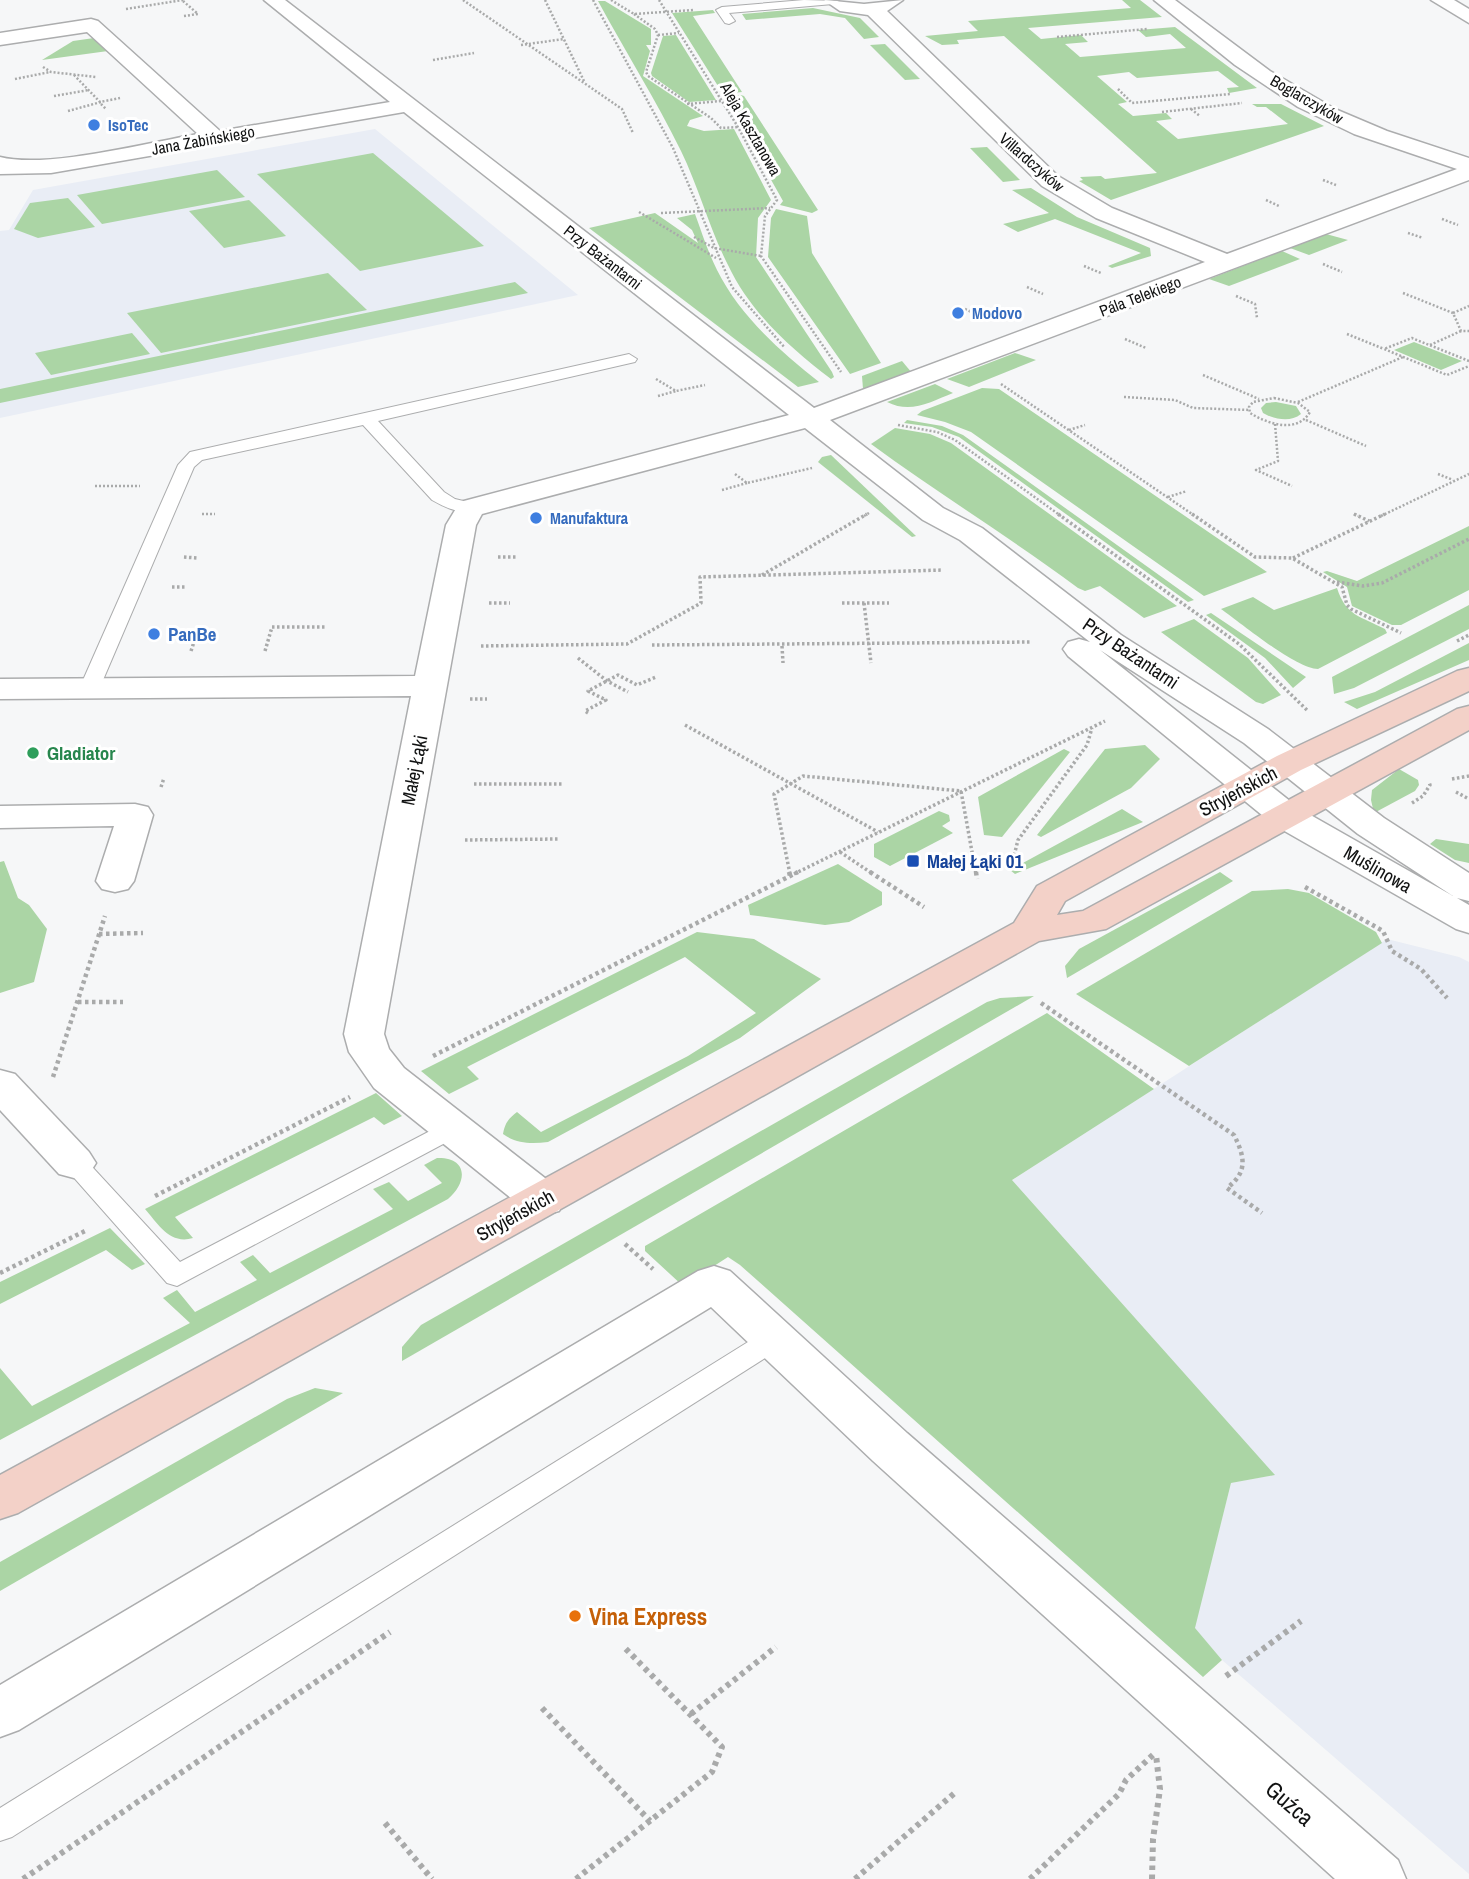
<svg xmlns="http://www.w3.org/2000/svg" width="1469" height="1879" viewBox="0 0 1469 1879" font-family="'Archivo Narrow',sans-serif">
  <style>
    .built { fill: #e9edf5 }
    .green { fill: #abd5a5 }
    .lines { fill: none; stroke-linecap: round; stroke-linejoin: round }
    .lane-casing { stroke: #acadae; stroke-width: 2 }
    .street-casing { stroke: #acadae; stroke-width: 3 }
    .secondary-casing { stroke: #acadae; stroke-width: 3 }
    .path-far3 { stroke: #a9aaaa; stroke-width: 2.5; stroke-dasharray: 2 2; stroke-linecap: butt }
    .path-far2 { stroke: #a9aaaa; stroke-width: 3.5; stroke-dasharray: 2.5 2.5; stroke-linecap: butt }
    .path-far1 { stroke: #a9aaaa; stroke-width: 4.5; stroke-dasharray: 3.5 3.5; stroke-linecap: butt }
    .path { stroke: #a9aaaa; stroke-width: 6; stroke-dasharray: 4.5 4.5; stroke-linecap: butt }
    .lane { fill: #fff; fill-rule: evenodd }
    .street { fill: #fff; fill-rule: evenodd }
    .secondary { fill: #f3d1c8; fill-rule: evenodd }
    .shop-dot { fill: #3f7fe0; stroke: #fff; stroke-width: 2.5 }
    .leisure-dot { fill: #2e9e5b; stroke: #fff; stroke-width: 2.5 }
    .transit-dot { fill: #1a4fb4; stroke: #fff; stroke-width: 2.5 }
    .food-dot { fill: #e8710a; stroke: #fff; stroke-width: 2.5 }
    .labels { text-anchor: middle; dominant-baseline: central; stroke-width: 6; stroke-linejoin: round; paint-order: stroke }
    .far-street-label { font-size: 16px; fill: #111212; stroke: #fff }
    .far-shop-label { font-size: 16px; font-weight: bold; fill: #366cbe; stroke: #fff; text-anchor: start }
    .shop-label { font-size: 19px; font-weight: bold; fill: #366cbe; stroke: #fff; text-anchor: start }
    .street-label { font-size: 19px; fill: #111212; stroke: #fff }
    .leisure-label { font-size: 19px; font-weight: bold; fill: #27864d; stroke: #fff; text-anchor: start }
    .transit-label { font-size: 19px; font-weight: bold; fill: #164399; stroke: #fff; text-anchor: start }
    .near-food-label { font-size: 23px; font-weight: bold; fill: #c56008; stroke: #fff; text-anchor: start }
    .near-street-label { font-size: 23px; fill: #111212; stroke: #fff }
  </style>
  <rect width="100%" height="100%" fill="#f6f7f8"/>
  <g class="built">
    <polygon points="375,129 578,295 0,418 0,231 9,230 33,190"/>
    <polygon points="1387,939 1459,957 1469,962 1469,1874 1222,1660 1194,1628 1231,1483 1274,1475 1012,1180"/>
  </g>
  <g class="green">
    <polygon points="1122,0 1140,0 1162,17 1028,28 1041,39 1081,35 1088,42 1065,44 1080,57 1186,48 1170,34 1146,37 1138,30 1175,27 1257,88 1229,93 1227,88 1239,87 1218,71 1137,78 1129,72 1097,76 1127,102 1118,104 1133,116 1166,113 1172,119 1156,121 1178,139 1288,124 1266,107 1257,107 1252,104 1281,104 1324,126 1111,200 1079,181 1083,180 1080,177 1101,176 1105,179 1157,173 1004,36 957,40 959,44 942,45 925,36 978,31 968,21 1131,8"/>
    <path d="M598,1H605L651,29V45H646L650,51L643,76L703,116L690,120L687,126L704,131L734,129L771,200L758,218L756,257L832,372L834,377L831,379C790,348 750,312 728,265C709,228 699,188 681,151C656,100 625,51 598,1Z"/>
    <polygon points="813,8 860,18 879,37 864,39 845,18 820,14 746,20 742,14"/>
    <polygon points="713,10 715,13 693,16 742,92 723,94 672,13"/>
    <polygon points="676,35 716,100 689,102 652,76 651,73 663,36"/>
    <polygon points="94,38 108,51 42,60 73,41"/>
    <polygon points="885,44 920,79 905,80 870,45"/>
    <polygon points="741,95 744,96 818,210 812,213 780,205 783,201 724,96"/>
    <polygon points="987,147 1020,180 1003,182 970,148"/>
    <polygon points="373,153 484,246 360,271 257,174"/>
    <polygon points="217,170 245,197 102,224 77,195"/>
    <polygon points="1031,188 1077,217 1150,248 1151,256 1112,268 1108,266 1141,253 1055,219 1018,232 1003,224 1049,213 1012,190"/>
    <polygon points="68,198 95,227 38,238 14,229 30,203"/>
    <polygon points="249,200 286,236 224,248 189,211"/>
    <polygon points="776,209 807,216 812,253 881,363 850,374 768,257 771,218"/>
    <path d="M655,213L698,243L692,230L677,218L695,214C702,233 708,252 717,270C740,316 780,351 819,382L798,387L589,228Z"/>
    <polygon points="1326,234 1348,240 1309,255 1290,248"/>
    <polygon points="1282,251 1300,259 1229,286 1209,279"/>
    <polygon points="328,273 367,310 161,353 127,313"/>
    <polygon points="515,282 528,293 0,403 0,389"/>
    <polygon points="132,333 150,354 51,375 35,353"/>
    <polygon points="1414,342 1462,361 1441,370 1394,350"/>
    <polygon points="1015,353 1036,360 969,387 947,379"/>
    <polygon points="902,361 912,373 863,389 862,376"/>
    <path d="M935,384L953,393C930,402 911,414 887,402Z"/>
    <polygon points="982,388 999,389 1267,572 1204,596 971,432 945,422 917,415 922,411"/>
    <path d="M1276,402L1296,406L1301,414C1290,423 1274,419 1263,413L1261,408L1266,403Z"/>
    <polygon points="907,420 942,426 963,435 1194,600 1188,602 959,437 932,427 904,423"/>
    <path d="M895,428L930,434L951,443L1177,606L1144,618L1100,586L1085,591L1078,588C1011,538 939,494 871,444Z"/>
    <polygon points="831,455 916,536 912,537 818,462 822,457"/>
    <polygon points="1469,526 1469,590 1401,625 1392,625 1352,606 1347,587 1323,572 1327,571 1357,581"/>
    <path d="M1337,588C1346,616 1360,616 1385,629L1387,633L1318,669C1296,669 1241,623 1221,609L1253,597L1274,610Z"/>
    <polygon points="1469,605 1469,629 1354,688 1334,694 1332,677"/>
    <polygon points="1211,613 1306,677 1293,688 1265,658 1206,615"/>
    <polygon points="1194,619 1248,658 1281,695 1263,704 1256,702 1161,632"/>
    <polygon points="1469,643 1469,660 1357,709 1344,702 1375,692"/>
    <polygon points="1145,745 1160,759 1131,788 1041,837 1037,835 1105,749"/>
    <polygon points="1064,749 1070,752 1002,837 984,835 978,797"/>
    <polygon points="1399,769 1418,780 1419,785 1415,791 1374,813 1371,800 1372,790"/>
    <polygon points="1122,809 1143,822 1015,874 1010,870"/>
    <polygon points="939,811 949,815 950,821 942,826 953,833 890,866 874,857 874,844"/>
    <polygon points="1436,839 1469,844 1469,863 1455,860 1430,844"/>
    <polygon points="4,861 18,898 29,905 47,929 34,982 0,993 0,862"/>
    <polygon points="838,864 882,892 882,905 849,922 825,925 750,915 748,905"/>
    <polygon points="1220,872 1233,881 1067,978 1065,966 1079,949"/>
    <polygon points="1288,889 1309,893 1376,932 1382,943 1189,1066 1076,994 1252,891"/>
    <path d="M697,932L754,939L821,979L740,1038L548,1142C532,1144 516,1144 503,1134C505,1123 508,1119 517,1112L541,1132L688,1056L756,1013L685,957L467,1067L479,1079L449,1094L421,1071Z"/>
    <polygon points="1034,996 402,1361 402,1347 421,1325 987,1002 1000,998"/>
    <polygon points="1047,1013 1154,1089 1012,1180 1275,1475 1231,1483 1195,1628 1222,1660 1203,1677 740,1265 728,1257 683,1286 645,1251 645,1246"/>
    <path d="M376,1093L402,1116L384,1125L374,1117L175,1217L193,1238C170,1245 158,1224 145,1209Z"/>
    <path d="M437,1158C468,1157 468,1182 448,1199L0,1440V1368L32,1406L190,1323L163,1298L177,1290L195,1312L257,1280L240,1262L253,1255L270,1273L393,1209L373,1189L389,1182L408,1201L442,1183L424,1165Z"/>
    <polygon points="110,1228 145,1264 132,1270 106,1250 0,1304 0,1282"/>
    <polygon points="315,1388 343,1393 0,1591 0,1562 287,1399"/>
  </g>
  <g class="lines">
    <defs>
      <g id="lane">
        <polygon points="804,0 839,1 833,4 729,13 735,21 729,24 725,23 716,10 722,7"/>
        <path d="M629,354L637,359L635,362L378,421L444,492L455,499L476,504L479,508L476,512C462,515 444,507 432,500L363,425L202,460L194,467L100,687L90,693L80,687L178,465L190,452Z"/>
        <polygon points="451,1120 460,1123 464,1129 460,1135 177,1286 167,1283 61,1163 65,1157 74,1154 83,1157 180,1262"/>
        <polygon points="774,1329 784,1332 788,1339 784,1346 12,1837 0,1841 0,1808 764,1332"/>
      </g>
      <g id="street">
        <path d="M264,0H285L814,408L1205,262L1096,218L1042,186L868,15L840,11L824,0L864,4L903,0L887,11L1058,176L1112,208L1227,254L1457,169L1354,134L1298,107L1235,65L1154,0H1175L1270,71L1335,109L1387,131L1469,158V180L830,420L943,508L982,528L1121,635L1268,729L1384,818L1469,873V901L1457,898L1469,905V933L1456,929L1274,825L1068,656L1063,649L1068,642L1079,639L1090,642L960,540L923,520L805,428L482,514L476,525L384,1034L389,1049L404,1068L559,1189L565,1200L559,1211L543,1215L527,1211L374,1088L349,1052L344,1034L411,696L0,699V679L415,676L446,525L460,502L789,415L404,112L51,173L0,174V157C47,169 146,143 198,134L87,32L0,45V33L91,19L98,21L220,131L390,102ZM1100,650L1244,743L1358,834L1453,896L1300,809Z"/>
        <polygon points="1431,0 1454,0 1469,9 1469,23"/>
        <polygon points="135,804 148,807 153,815 134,881 128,889 115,892 102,889 96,881 114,826 0,828 0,806"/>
        <polygon points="0,1070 15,1074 89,1152 96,1163 89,1174 74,1178 59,1174 0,1110"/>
        <polygon points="714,1266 730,1271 907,1433 1398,1860 1406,1879 1335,1879 873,1461 711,1307 19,1730 0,1737 0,1685 698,1271"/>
      </g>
      <polygon id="secondary" points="1469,668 1469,691 1301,770 1065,901 1057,915 1083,911 1457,709 1469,706 1469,730 1106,929 1039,941 18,1513 0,1519 0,1475 1014,923 1037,886 1277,756 1457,671"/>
    </defs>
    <use href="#lane" class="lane-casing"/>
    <use href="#street" class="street-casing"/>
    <use href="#secondary" class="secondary-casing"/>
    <g class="path-far3">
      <polyline points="463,0 622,109 633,133"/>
      <polyline points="545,0 584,81"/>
      <polyline points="593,0 673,148 732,287 785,348"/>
      <polyline points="611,0 634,14 693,10"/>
      <polyline points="659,0 738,127 777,200 765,216 761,256 841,372"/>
      <polyline points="183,1 198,14 184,16"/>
      <polyline points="126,9 183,0"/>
      <polyline points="634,14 655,29 658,35 646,72 648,76 711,118 721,128 738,127"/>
      <polyline points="658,35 679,33"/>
      <polyline points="1057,37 1147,29"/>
      <polyline points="521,45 564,39"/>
      <polyline points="433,60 474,53"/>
      <polyline points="43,67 51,72 96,77"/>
      <polyline points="74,75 100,102 120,98"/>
      <polyline points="15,79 50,72"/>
      <polyline points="1118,89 1132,103 1230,94"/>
      <polyline points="54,96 89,90"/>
      <polyline points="101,104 106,109"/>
      <polyline points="687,104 721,101"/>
      <polyline points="1191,109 1200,116"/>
      <polyline points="68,111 101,102"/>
      <polyline points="1162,112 1242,103"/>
      <polyline points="1323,180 1336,185"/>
      <polyline points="1266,200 1279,206"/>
      <polyline points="639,212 716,258"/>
      <polyline points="661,213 770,208"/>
      <polyline points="1442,219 1458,225"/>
      <polyline points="1408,233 1423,238"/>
      <polyline points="694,237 714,248 761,256"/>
      <polyline points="1323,264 1342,272"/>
      <polyline points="1084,266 1101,273"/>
      <polyline points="1027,287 1043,294"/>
      <polyline points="1403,293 1453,313 1461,331 1469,331"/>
      <polyline points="1236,296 1255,304 1257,318"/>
      <polyline points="965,309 982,317"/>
      <polyline points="1453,313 1469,306"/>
      <polyline points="1347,334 1384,349"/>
      <polyline points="1125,339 1146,348"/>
      <polyline points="1430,345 1461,331"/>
      <polyline points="1469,361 1412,338 1384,349 1447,375 1469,366"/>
      <polyline points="1203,375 1259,399"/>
      <polyline points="656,379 676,391 705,385"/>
      <polyline points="1001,384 1195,516"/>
      <polyline points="658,396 676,391"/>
      <polyline points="1124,397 1175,400 1193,408 1250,410"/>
      <path d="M1274,398L1298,403L1310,412C1297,434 1268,424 1250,413L1249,407L1253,402Z"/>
      <polyline points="1298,402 1403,357"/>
      <polyline points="1306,420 1366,446"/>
      <polyline points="1275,424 1278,461 1256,470 1292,486"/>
      <polyline points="898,425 937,432 955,440 1061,516"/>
      <polyline points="1069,430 1085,425"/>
      <polyline points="735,474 747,483 812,468"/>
      <polyline points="1438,474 1453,480"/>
      <polyline points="95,486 140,486"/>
      <polyline points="722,490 747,483"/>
      <polyline points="1168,497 1187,491"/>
      <polyline points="202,514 215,514"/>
      <polyline points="1354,514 1358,516"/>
      <polyline points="864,516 869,513"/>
      <polyline points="1381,516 1469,474"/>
    </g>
    <g class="path-far2">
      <polyline points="1058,514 1239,644 1308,711"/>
      <polyline points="1192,514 1255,557 1292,558 1342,587 1347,605 1351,609 1401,633"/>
      <polyline points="1354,514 1369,521"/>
      <polyline points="184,557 197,558"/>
      <polyline points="498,557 518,557"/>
      <polyline points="1293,558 1385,514"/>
      <polyline points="762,575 867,514"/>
      <polyline points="1337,582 1363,586 1382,583 1469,539"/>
      <polyline points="172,587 185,587"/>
      <polyline points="489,603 510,603"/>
      <polyline points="842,603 889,603"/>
      <polyline points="864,603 871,663"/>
      <polyline points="1457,641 1469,635"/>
      <polyline points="652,645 1032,642"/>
      <polyline points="481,646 627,644 701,603 700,577 943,570"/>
      <polyline points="782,646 783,663"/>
      <polyline points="191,651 195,639"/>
      <polyline points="265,651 272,627 325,627"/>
      <polyline points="578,658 607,681 628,692"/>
      <polyline points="470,699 487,699"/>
      <polyline points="588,713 585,711 606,700 588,691 618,675 637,685 656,677"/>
      <polyline points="685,725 878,832"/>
      <polyline points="1452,779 1469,776"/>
      <polyline points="474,784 564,784"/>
      <polyline points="161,787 164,778"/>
      <polyline points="1456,792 1469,799"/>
      <polyline points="1412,803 1423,796 1430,785 1429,782"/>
      <polyline points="465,840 559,839"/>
      <polyline points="840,852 873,874"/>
      <polyline points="1013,860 1018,840 1087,745 1092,728"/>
      <polyline points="790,874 774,794 803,776 961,791 976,874"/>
      <polyline points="794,874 1105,721"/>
    </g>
    <g class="path-far1">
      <polyline points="789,872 790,876"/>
      <polyline points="870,872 924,907"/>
      <polyline points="976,872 977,879"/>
      <polyline points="1305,887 1383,931 1392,951 1421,969 1447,998"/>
      <polyline points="99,934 143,933"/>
      <polyline points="78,1002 123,1002"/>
      <path d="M1041,1003L1234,1135C1245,1157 1248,1172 1227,1188L1262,1213"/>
      <polyline points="433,1056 798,872"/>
      <polyline points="53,1077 105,916"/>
      <polyline points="155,1196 350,1097"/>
      <polyline points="625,1244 653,1269"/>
      <polyline points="0,1273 87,1230"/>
    </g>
    <g class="path">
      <polyline points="1226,1676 1301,1621"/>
      <polyline points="542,1708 650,1821"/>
      <polyline points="691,1714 776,1647"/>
      <polyline points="385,1823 432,1879"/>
      <polyline points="23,1879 390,1632"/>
      <polyline points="576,1879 712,1772 722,1747 623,1646"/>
      <polyline points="855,1879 957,1791"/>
      <polyline points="1030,1879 1119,1794 1126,1780 1155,1753"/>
      <polyline points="1152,1879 1153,1839 1160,1789 1156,1755"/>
    </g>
    <use href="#lane" class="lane"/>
    <use href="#street" class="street"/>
    <use href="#secondary" class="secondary"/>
  </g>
  <g class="shop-dot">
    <circle cx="94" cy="125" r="7"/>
    <circle cx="958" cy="313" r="7"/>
    <circle cx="536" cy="518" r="7"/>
    <circle cx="154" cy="634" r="7"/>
  </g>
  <circle class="leisure-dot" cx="33" cy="753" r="7"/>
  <rect class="transit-dot" x="906" y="854" width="14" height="14" rx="3.5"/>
  <circle class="food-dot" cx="575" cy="1616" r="7"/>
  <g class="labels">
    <g class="far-street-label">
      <text transform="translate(1307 99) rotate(30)">Boglarczyków</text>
      <text transform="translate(751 129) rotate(60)">Aleja Kasztanowa</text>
      <text transform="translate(203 140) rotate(-10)">Jana Żabińskiego</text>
      <text transform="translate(1032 162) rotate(41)">Villardczyków</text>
      <text transform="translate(603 257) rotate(38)">Przy Bażantarni</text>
      <text transform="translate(1140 296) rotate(-21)">Pála Telekiego</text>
    </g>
    <g class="far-shop-label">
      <text x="108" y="125">IsoTec</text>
      <text x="972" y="313">Modovo</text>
      <text x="550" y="518">Manufaktura</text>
    </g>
    <g class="shop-label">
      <text x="168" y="634">PanBe</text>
    </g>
    <g class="street-label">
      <text transform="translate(1131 653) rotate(34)">Przy Bażantarni</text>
      <text transform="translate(414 770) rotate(-79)">Małej Łąki</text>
      <text transform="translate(1238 791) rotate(-28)">Stryjeńskich</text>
      <text transform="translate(1378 869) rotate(30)">Muślinowa</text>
      <text transform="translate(515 1215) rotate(-29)">Stryjeńskich</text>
    </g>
    <g class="leisure-label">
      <text x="47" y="753">Gladiator</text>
    </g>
    <g class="transit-label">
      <text x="927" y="861">Małej Łąki 01</text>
    </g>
    <g class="near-food-label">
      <text x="589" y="1616">Vina Express</text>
    </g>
    <g class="near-street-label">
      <text transform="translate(1290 1803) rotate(41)">Guźca</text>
    </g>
  </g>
</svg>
